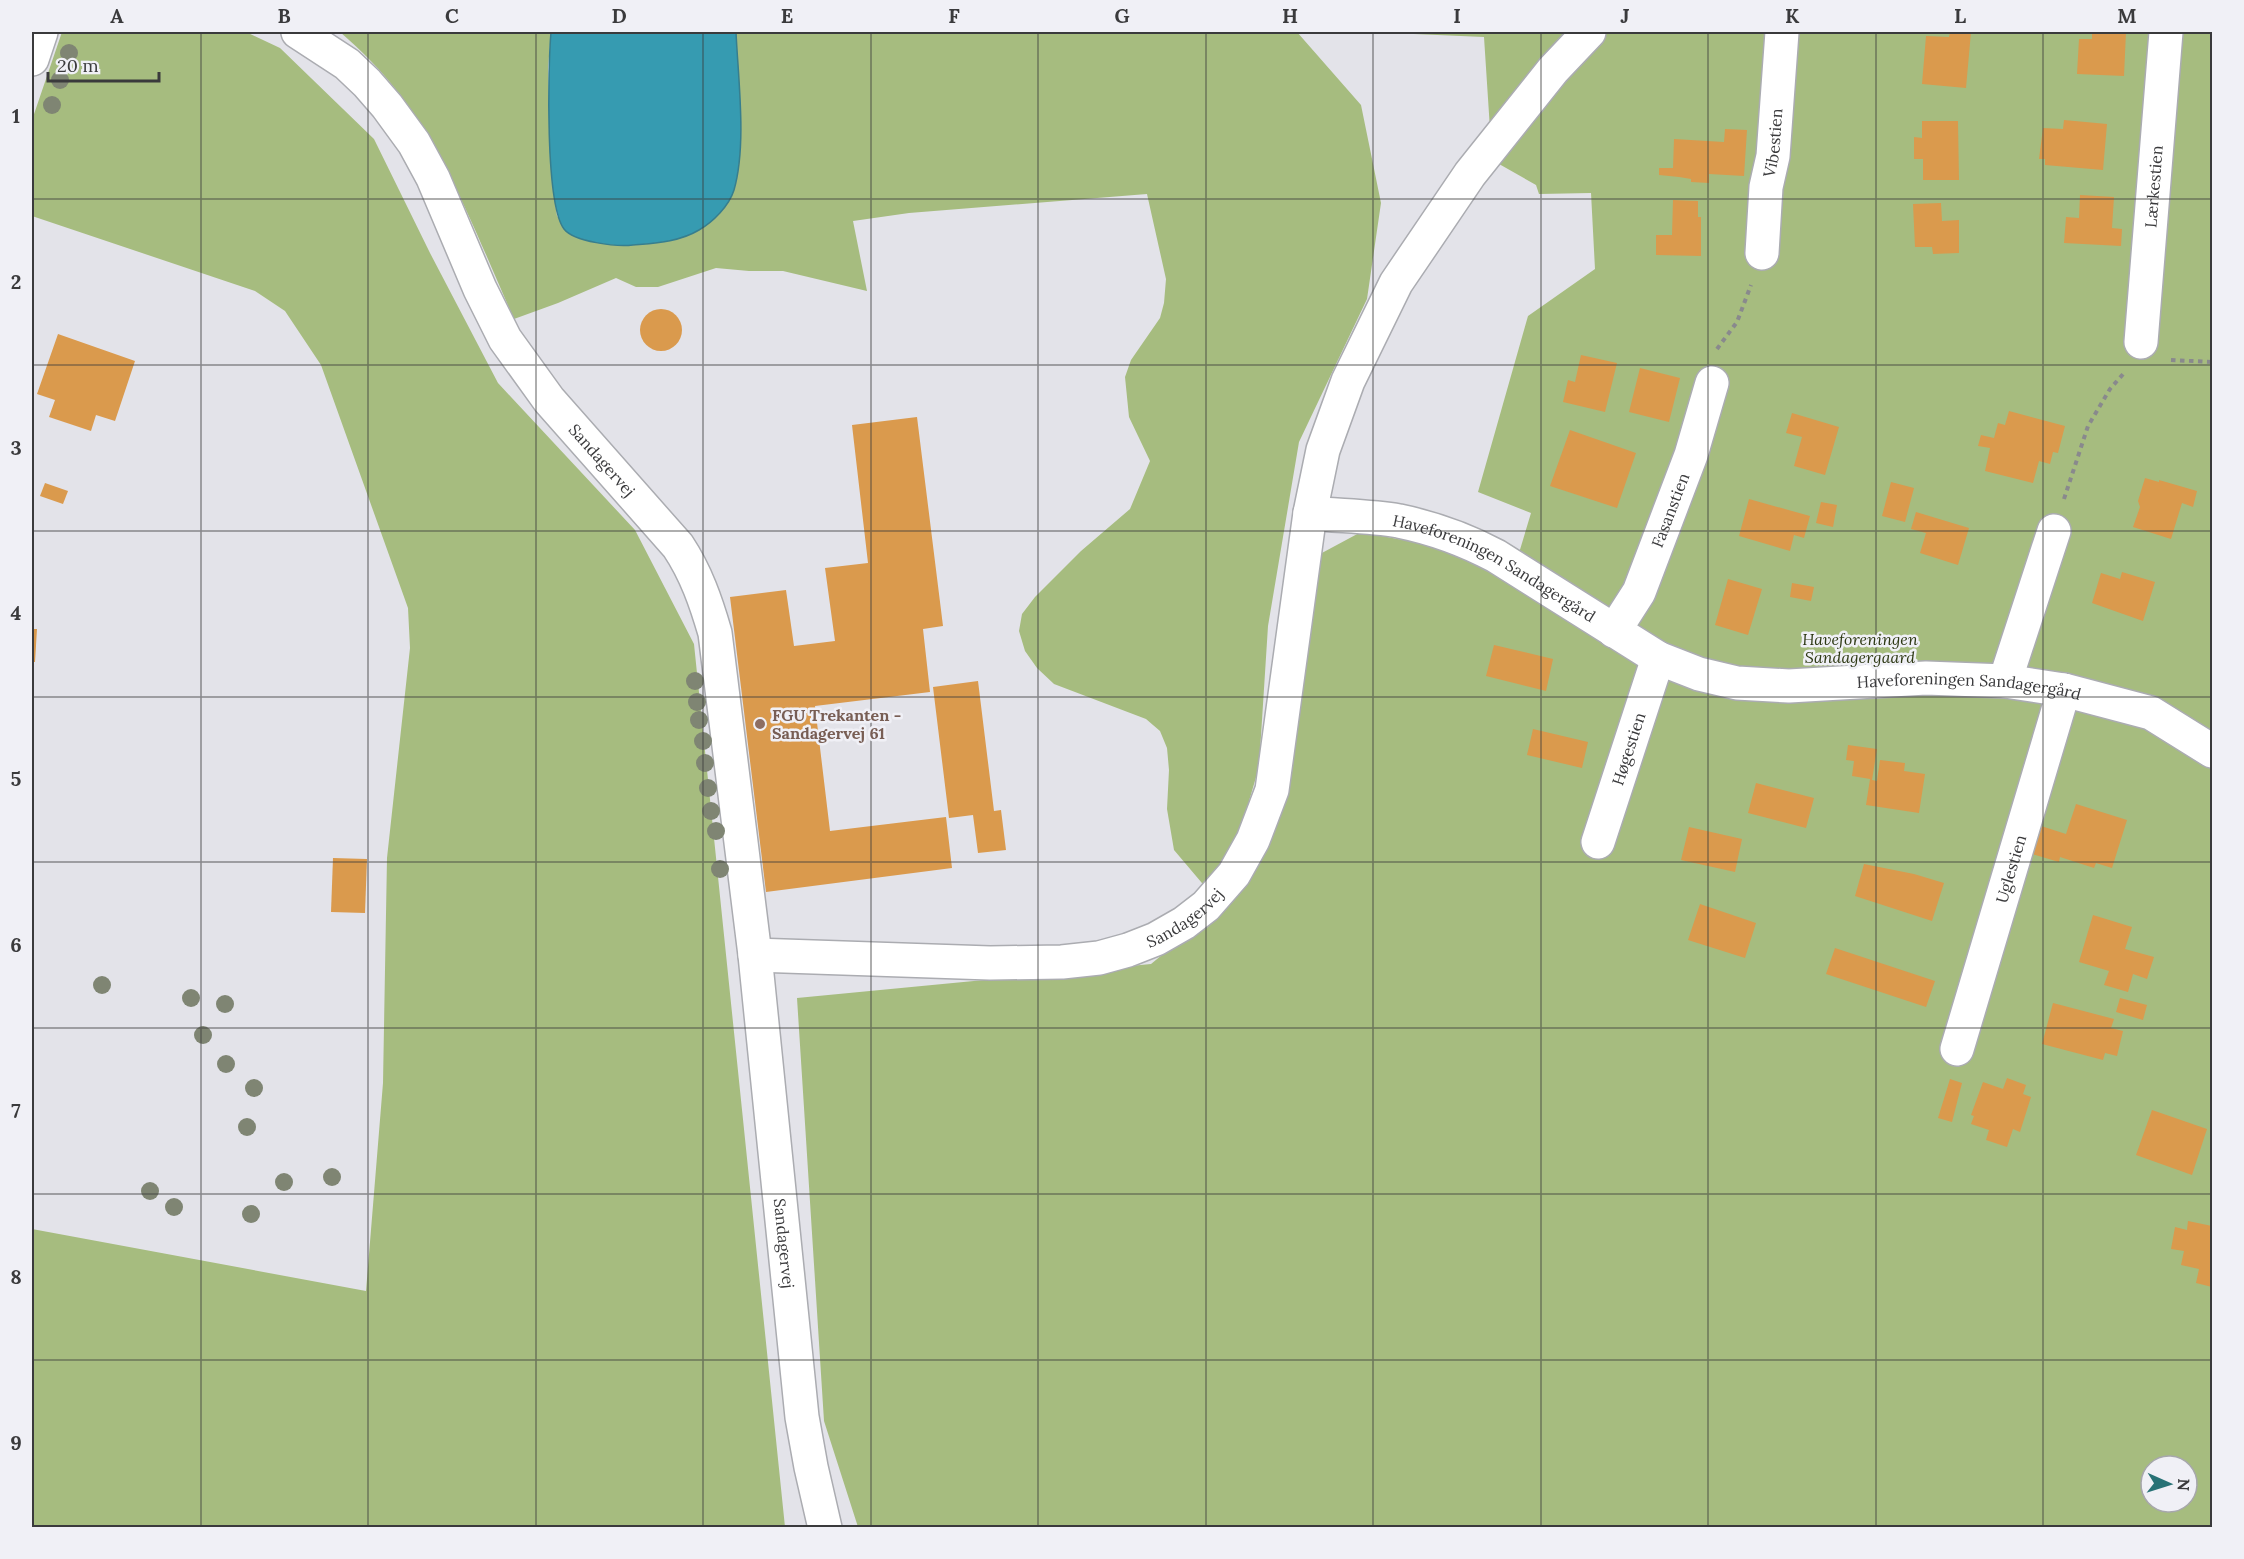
<svg xmlns="http://www.w3.org/2000/svg" width="2244" height="1559" viewBox="0 0 2244 1559" font-family="Lora,serif">
  <style>
    .green { fill: #a6bc7f; fill-rule: evenodd }
    .water { fill: #369bb1; stroke: #377e8e; stroke-width: 1.5 }
    .building { fill: #da9a4d }
    .lines { fill: none; stroke-linecap: round; stroke-linejoin: round }
    .minor-casing { stroke: #abacb1; stroke-width: 36 }
    .path { stroke: #89898d; stroke-width: 4; stroke-dasharray: 4.5 4.5; stroke-linecap: butt }
    .minor { stroke: #fff; stroke-width: 33 }
    .tree { fill: #7f8573 }
    .grid { fill: none; stroke: #3a3a3c; stroke-width: 1.5; stroke-opacity: 0.55 }
    .education-dot { fill: #8d6e63; stroke: #f0f0f6; stroke-width: 2 }
    .labels { text-anchor: middle; dominant-baseline: central; stroke-width: 5; stroke-linejoin: round; paint-order: stroke }
    .street-label { font-size: 16px; fill: #3a3a3c; stroke: #f0f0f6 }
    .park-label { font-size: 16px; font-style: italic; fill: #2d3813; stroke: #f0f0f6 }
    .education-label { font-size: 16px; font-weight: bold; fill: #785e54; stroke: #f0f0f6; text-anchor: start }
    .neatline { fill: none; stroke: #3a3a3c; stroke-width: 2 }
    .grid-label { font-size: 20px; text-anchor: middle; font-weight: bold; fill: #3a3a3c }
  </style>
  <rect width="100%" height="100%" fill="#e3e3e9"/>
  <g class="green">
    <polygon points="62,32 246,32 280,48 374,139 430,253 498,383 635,530 694,644 785,1527 32,1527 32,1229 366,1291 383,1083 387,858 410,648 408,608 321,365 285,311 255,291 32,216 32,120"/>
    <path d="M340,32H551L548,68L549,107L553,189L557,216L581,239L626,246L674,240L701,229L725,206L733,192L738,171L740,137L736,32H1297L1361,105L1381,203L1367,299L1299,442L1268,626L1259,767L1233,856L1207,889L1174,850L1167,809L1169,770L1167,748L1160,731L1146,719L1054,684L1037,668L1025,651L1019,631L1022,614L1035,597L1081,551L1130,509L1150,461L1129,417L1125,377L1131,360L1160,318L1164,303L1166,279L1147,194L909,213L853,221L867,291L783,271H749L716,268L658,287H636L616,278L558,303L514,319C480,243 450,161 400,95C382,71 362,51 340,32Z"/>
    <path d="M1367,32H2212V1527H858L824,1421L797,998L1151,964L1240,891L1275,831L1320,554L1361,532L1440,547L1510,583L1531,513L1478,492L1528,316L1595,269L1591,193L1539,194L1536,185L1492,160L1484,37ZM2151,1466H2187V1502H2151Z"/>
  </g>
  <path class="water" d="M551,32H736C738,78 747,145 734,190C729,206 713,222 699,230C679,242 655,243 633,245C617,247 574,242 564,229C545,204 548,67 551,32Z"/>
  <g class="building">
    <polygon points="1950,32 1971,32 1966,88 1922,84 1926,36 1949,37"/>
    <polygon points="2092,32 2126,32 2124,76 2077,74 2079,39 2092,39"/>
    <polygon points="2064,120 2107,124 2103,170 2045,165 2045,159 2039,159 2043,128 2063,129"/>
    <polygon points="1922,121 1958,121 1959,180 1923,180 1923,159 1914,159 1914,137 1922,138"/>
    <polygon points="1725,129 1747,130 1744,176 1709,174 1709,183 1691,182 1691,179 1679,177 1659,175 1659,168 1673,168 1674,139 1724,142"/>
    <polygon points="2080,195 2114,197 2112,228 2122,229 2121,246 2064,243 2066,217 2079,218"/>
    <polygon points="1673,200 1698,201 1698,217 1701,217 1701,256 1656,255 1656,235 1672,235"/>
    <polygon points="1941,203 1942,221 1959,220 1959,253 1933,254 1932,247 1915,247 1913,204"/>
    <circle cx="661" cy="330" r="21"/>
    <polygon points="58,334 135,361 115,421 96,415 91,431 49,417 55,400 37,394"/>
    <polygon points="1581,355 1617,363 1605,412 1563,402 1568,380 1575,382"/>
    <polygon points="1640,368 1680,378 1669,422 1629,412"/>
    <polygon points="2009,411 2065,426 2058,453 2053,452 2050,464 2039,461 2033,483 1985,471 1990,448 1978,446 1981,435 1994,438 1998,423 2005,425"/>
    <polygon points="1792,413 1839,427 1825,475 1794,466 1802,437 1786,433"/>
    <polygon points="917,417 943,626 923,629 930,692 815,706 830,831 946,817 952,868 766,892 730,597 786,590 794,646 835,641 825,568 868,563 852,425"/>
    <polygon points="1570,430 1636,453 1617,508 1550,486"/>
    <polygon points="2145,478 2159,482 2159,480 2197,491 2193,507 2182,503 2171,539 2133,527 2140,507 2138,501"/>
    <polygon points="1891,482 1914,488 1905,522 1882,516"/>
    <polygon points="45,483 68,491 63,504 40,496"/>
    <polygon points="1749,499 1810,516 1804,538 1794,535 1790,551 1739,536"/>
    <polygon points="1821,502 1837,505 1833,527 1816,523"/>
    <polygon points="1916,512 1969,528 1958,565 1920,553 1926,533 1911,529"/>
    <polygon points="2122,572 2155,582 2143,621 2092,603 2101,573 2120,579"/>
    <polygon points="1728,579 1762,589 1748,635 1715,625"/>
    <polygon points="1792,583 1814,587 1811,601 1790,597"/>
    <polygon points="32,629 37,629 35,662 32,662"/>
    <polygon points="1494,645 1553,659 1546,691 1486,676"/>
    <polygon points="978,681 994,811 1001,810 1006,850 978,853 973,815 949,818 933,687"/>
    <polygon points="1533,729 1588,742 1582,768 1527,755"/>
    <polygon points="1848,745 1877,749 1872,780 1877,781 1880,760 1905,763 1904,771 1925,774 1919,813 1866,805 1870,779 1852,776 1854,761 1846,760"/>
    <polygon points="1756,783 1814,798 1806,828 1748,813"/>
    <polygon points="2076,804 2127,820 2112,868 2096,863 2094,868 2060,857 2059,862 2032,854 2041,826 2066,834"/>
    <polygon points="1689,827 1742,839 1735,872 1681,860"/>
    <polygon points="333,858 367,859 365,913 331,912"/>
    <polygon points="1864,864 1914,874 1944,883 1932,921 1855,896"/>
    <polygon points="1700,904 1756,923 1745,958 1688,940"/>
    <polygon points="2093,915 2132,927 2125,949 2154,957 2147,979 2133,974 2128,992 2104,985 2109,971 2079,962"/>
    <polygon points="1835,948 1935,981 1926,1007 1826,974"/>
    <polygon points="2120,998 2147,1005 2143,1020 2116,1012"/>
    <polygon points="2053,1003 2114,1019 2111,1028 2123,1031 2117,1056 2105,1053 2103,1060 2042,1044"/>
    <polygon points="2007,1078 2026,1085 2023,1094 2031,1097 2020,1132 2013,1129 2007,1147 1986,1140 1989,1130 1971,1124 1974,1116 1971,1115 1983,1082 2003,1089"/>
    <polygon points="1950,1079 1962,1083 1952,1122 1938,1118"/>
    <polygon points="2152,1110 2207,1129 2192,1175 2136,1155"/>
    <polygon points="2188,1221 2212,1226 2212,1287 2196,1283 2199,1269 2181,1265 2184,1251 2171,1249 2175,1227 2187,1230"/>
  </g>
  <g class="lines">
    <defs>
      <g id="minor">
        <path id="s1" d="M298,32L347,64L367,83L387,106L414,143L433,178L480,289L505,339L549,400L678,546C696,573 706,602 715,633L755,955L802,1417L811,1467L825,1528"/>
        <polyline points="32,59 41,32"/>
        <path id="s2" d="M1762,253L1766,187L1773,156L1782,32"/>
        <path id="s3" d="M2141,342L2166,32"/>
        <path id="s4" d="M1310,513C1339,516 1370,516 1399,521C1433,528 1466,540 1496,556L1658,658L1699,674L1737,683L1789,686L1926,678L2005,681L2064,690L2151,713L2212,751"/>
        <path id="s5" d="M1614,631L1639,592L1691,455L1712,383"/>
        <polyline points="2005,681 2054,531"/>
        <path id="s6" d="M1598,842L1658,658"/>
        <path id="s7" d="M755,955L990,963L1062,962L1099,958L1128,950L1156,939L1184,923L1206,906L1234,874L1253,840L1272,790L1310,513L1323,450L1348,381L1396,283L1470,174L1553,70L1589,32"/>
        <path id="s8" d="M1957,1049L2064,690"/>
      </g>
    </defs>
    <use href="#minor" class="minor-casing"/>
    <g class="path">
      <polyline points="1717,349 1737,322 1751,285"/>
      <polyline points="2171,360 2212,362"/>
      <polyline points="2064,499 2088,426 2110,389 2125,372"/>
    </g>
    <use href="#minor" class="minor"/>
  </g>
  <g class="tree">
    <circle cx="69" cy="53" r="9"/>
    <circle cx="60" cy="80" r="9"/>
    <circle cx="52" cy="105" r="9"/>
    <circle cx="695" cy="681" r="9"/>
    <circle cx="697" cy="702" r="9"/>
    <circle cx="699" cy="720" r="9"/>
    <circle cx="703" cy="741" r="9"/>
    <circle cx="705" cy="763" r="9"/>
    <circle cx="708" cy="788" r="9"/>
    <circle cx="711" cy="811" r="9"/>
    <circle cx="716" cy="831" r="9"/>
    <circle cx="720" cy="869" r="9"/>
    <circle cx="102" cy="985" r="9"/>
    <circle cx="191" cy="998" r="9"/>
    <circle cx="225" cy="1004" r="9"/>
    <circle cx="203" cy="1035" r="9"/>
    <circle cx="226" cy="1064" r="9"/>
    <circle cx="254" cy="1088" r="9"/>
    <circle cx="247" cy="1127" r="9"/>
    <circle cx="332" cy="1177" r="9"/>
    <circle cx="284" cy="1182" r="9"/>
    <circle cx="150" cy="1191" r="9"/>
    <circle cx="174" cy="1207" r="9"/>
    <circle cx="251" cy="1214" r="9"/>
  </g>
  <path class="grid" d="M201,32V1528M368,32V1528M536,32V1528M703,32V1528M871,32V1528M1038,32V1528M1206,32V1528M1373,32V1528M1541,32V1528M1708,32V1528M1876,32V1528M2043,32V1528M32,199H2212M32,365H2212M32,531H2212M32,697H2212M32,862H2212M32,1028H2212M32,1194H2212M32,1360H2212"/>
  <circle class="education-dot" cx="760" cy="724" r="6"/>
  <g class="labels">
    <g class="street-label">
      <text stroke="none"><textPath href="#s2" startOffset="111">Vibestien</textPath></text>
      <text stroke="none"><textPath href="#s3" startOffset="156">Lærkestien</textPath></text>
      <text stroke="none"><textPath href="#s1" startOffset="534">Sandagervej</textPath></text>
      <text stroke="none"><textPath href="#s5" startOffset="134">Fasanstien</textPath></text>
      <text stroke="none"><textPath href="#s4" startOffset="196">Haveforeningen Sandagergård</textPath></text>
      <text stroke="none"><textPath href="#s4" startOffset="700">Haveforeningen Sandagergård</textPath></text>
      <text stroke="none"><textPath href="#s6" startOffset="98">Høgestien</textPath></text>
      <text stroke="none"><textPath href="#s8" startOffset="188">Uglestien</textPath></text>
      <text stroke="none"><textPath href="#s7" startOffset="440">Sandagervej</textPath></text>
      <text stroke="none"><textPath href="#s1" startOffset="1358">Sandagervej</textPath></text>
    </g>
    <g class="park-label">
      <text x="1860" y="639">Haveforeningen<tspan x="1860" dy="18">Sandagergaard</tspan></text>
    </g>
    <g class="education-label">
      <text x="772" y="715">FGU Trekanten -<tspan x="772" dy="18">Sandagervej 61</tspan></text>
    </g>
  </g>
  <rect width="2244" height="1559" fill="none" stroke="#f0f0f6" stroke-width="66"/>
  <g transform="translate(2169 1484) rotate(93)"><circle r="28" fill="#f0f0f6" stroke="#a7a7ac" stroke-width="1.5"/>
  <path d="M0-4.5L10 22L0 15L-10 22Z" fill="#287276"/>
  <text y="-9" font-size="16" font-weight="bold" text-anchor="middle" fill="#3a3a3c">N</text>
  </g>
  <path d="M48 72v9h111v-9" fill="none" stroke="#3a3a3c" stroke-width="3"/>
  <text x="57" y="72" font-size="18" fill="#3a3a3c" stroke="#f0f0f6" stroke-width="4.5" paint-order="stroke">20 m</text>
  <rect x="33" y="33" width="2178" height="1493" class="neatline"/>
  <g class="grid-label">
    <text x="117" y="23">A</text>
    <text x="284" y="23">B</text>
    <text x="452" y="23">C</text>
    <text x="619" y="23">D</text>
    <text x="787" y="23">E</text>
    <text x="954" y="23">F</text>
    <text x="1122" y="23">G</text>
    <text x="1290" y="23">H</text>
    <text x="1457" y="23">I</text>
    <text x="1625" y="23">J</text>
    <text x="1792" y="23">K</text>
    <text x="1960" y="23">L</text>
    <text x="2127" y="23">M</text>
    <text x="16" y="123">1</text>
    <text x="16" y="289">2</text>
    <text x="16" y="455">3</text>
    <text x="16" y="620">4</text>
    <text x="16" y="786">5</text>
    <text x="16" y="952">6</text>
    <text x="16" y="1118">7</text>
    <text x="16" y="1284">8</text>
    <text x="16" y="1450">9</text>
  </g>
</svg>
